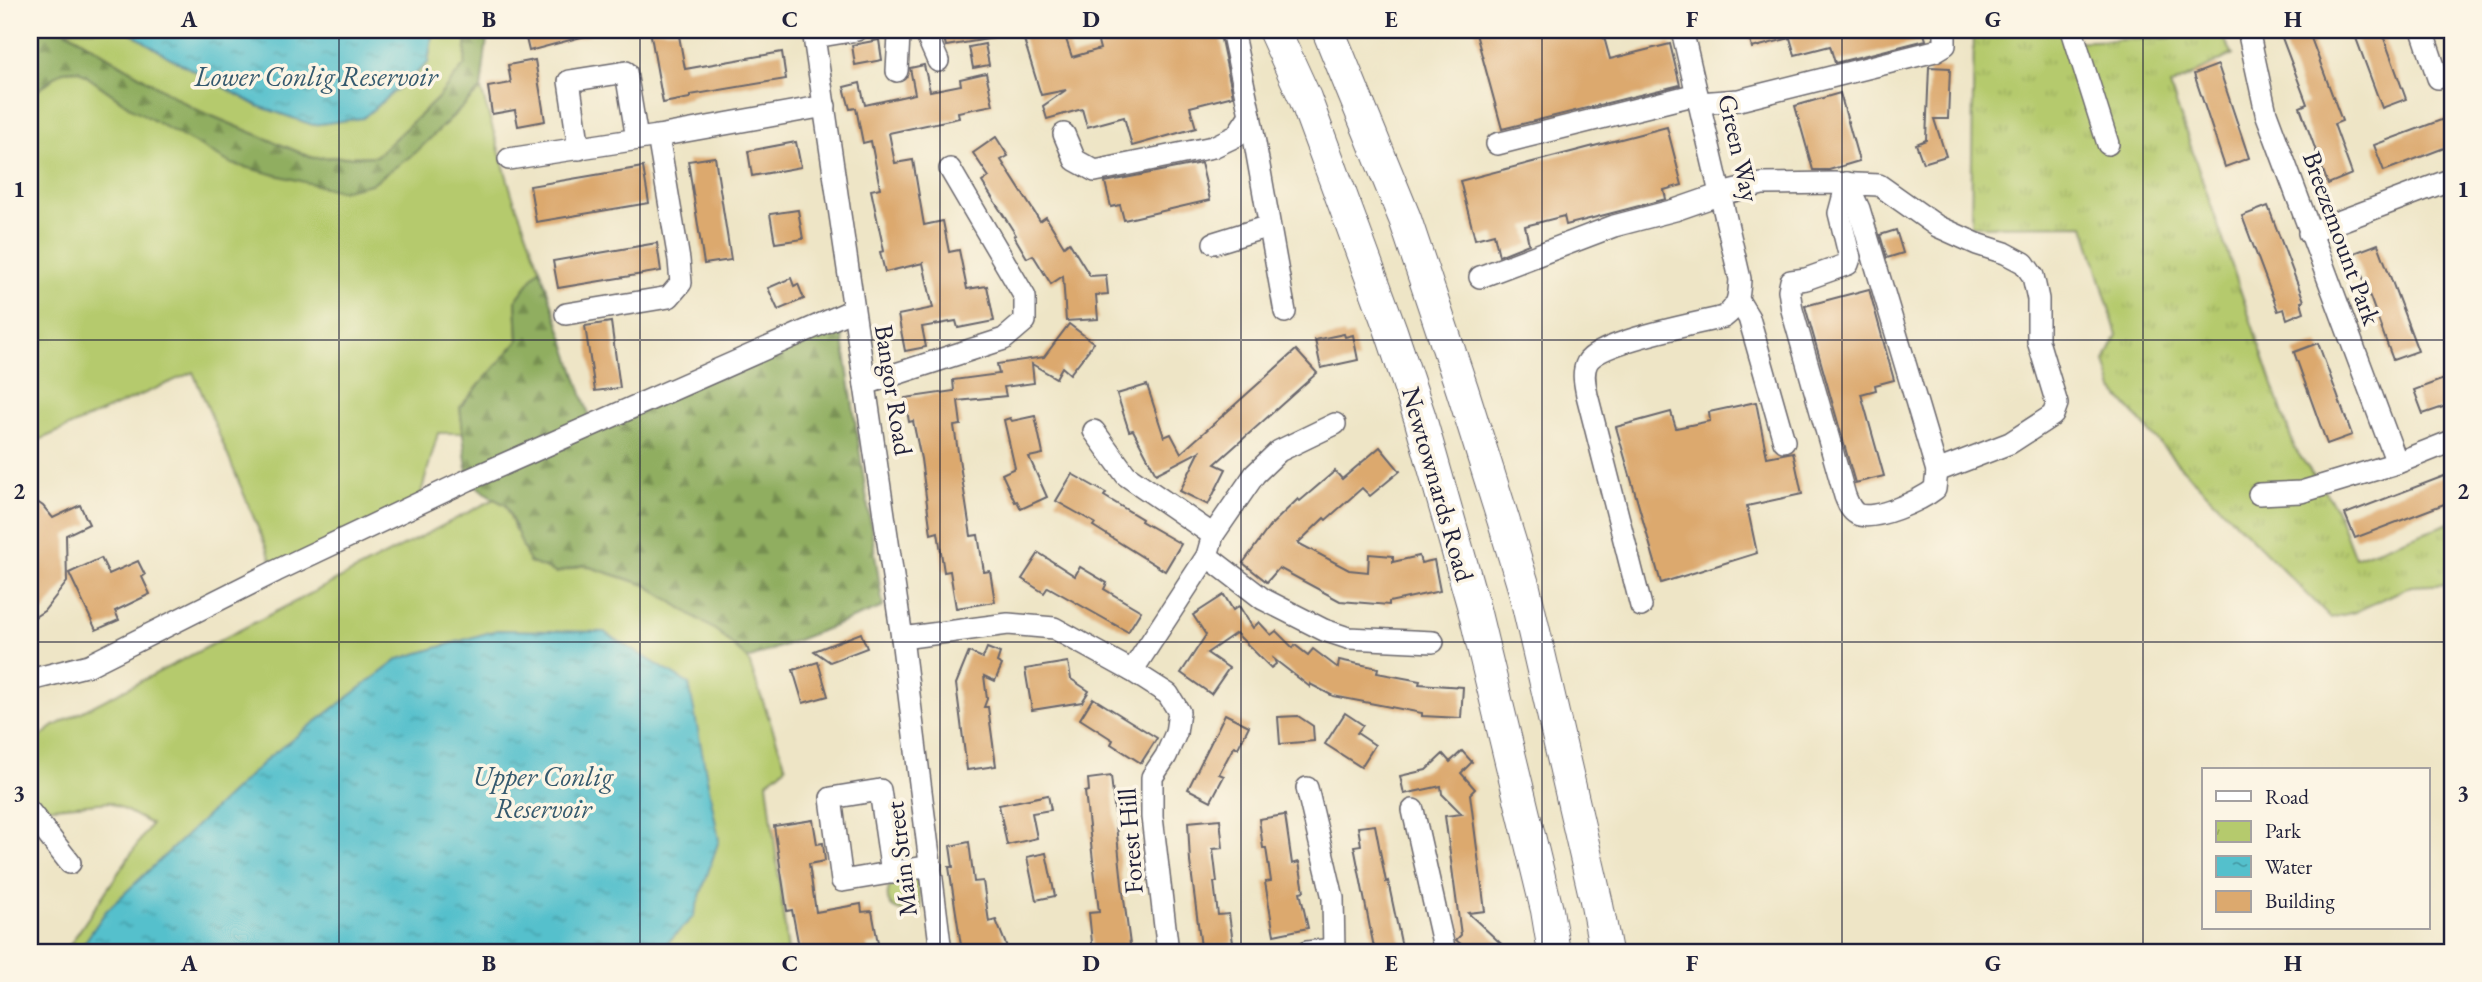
<svg xmlns="http://www.w3.org/2000/svg" width="2482" height="982" viewBox="0 0 2482 982" font-family="'EB Garamond',serif">
  <style>
    .green { fill: #b5ca6d; stroke: #6c7654; stroke-width: 2 }
    .forest { fill: url(#forest-firs); stroke: #59684e; stroke-width: 2 }
    .park { fill: url(#park-tufts); stroke: #6c7654; stroke-width: 2 }
    .water { fill: url(#water-ripples); stroke: #3b7184; stroke-width: 2 }
    .building { fill: #dca96e }
    .lines { fill: none; stroke-linecap: round; stroke-linejoin: round }
    .minor-casing { stroke: #69666c; stroke-width: 24 }
    .highway-casing { stroke: #69666c; stroke-width: 34 }
    .minor { stroke: #fff; stroke-width: 21 }
    .highway { stroke: #fff; stroke-width: 32 }
    .grid { fill: none; stroke: #22223b; stroke-width: 2; stroke-opacity: 0.55 }
    .labels { text-anchor: middle; dominant-baseline: central; stroke-width: 7; stroke-linejoin: round; paint-order: stroke }
    .street-label { font-size: 26px; fill: #22223b; stroke: #fcf5e5 }
    .water-label { font-size: 28px; font-style: italic; fill: #34596e; stroke: #fcf5e5 }
    .neatline { fill: none; stroke: #22223b; stroke-width: 2.5 }
    .grid-label { font-size: 23px; text-anchor: middle; font-weight: bold; fill: #22223b }
  </style>
  <defs>
    <pattern id="forest-firs" width="22" height="20" patternUnits="userSpaceOnUse" patternTransform="scale(1.75)"><rect width="22" height="20" fill="#90ae60"/><path d="M5 1l3.5 6h-7zM16 11l3.5 6h-7z" fill="#758d50"/></pattern>
    <pattern id="park-tufts" width="24" height="20" patternUnits="userSpaceOnUse" patternTransform="scale(1.75)"><rect width="24" height="20" fill="#b5ca6d"/><path d="M3 7l-1-3M5 7V3M7 7l1-3M15 17l-1-3M17 17v-4M19 17l1-3" fill="none" stroke="#9bad5f"/></pattern>
    <pattern id="water-ripples" width="26" height="14" patternUnits="userSpaceOnUse" patternTransform="scale(1.75)"><rect width="26" height="14" fill="#54c0cc"/><path d="M2 4q2-2 4 0t4 0M15 11q2-2 4 0t4 0" fill="none" stroke="#459ca7"/></pattern>
  </defs>
  <rect width="100%" height="100%" fill="#fcf5e5"/>
  <filter id="ink" filterUnits="userSpaceOnUse"><feTurbulence type="fractalNoise" baseFrequency=".0143" numOctaves="2"/><feDisplacementMap in="SourceGraphic" scale="14" xChannelSelector="R" yChannelSelector="G"/><feConvolveMatrix kernelMatrix="1 2 1 2 8 2 1 2 1" color-interpolation-filters="sRGB"/></filter>
  <filter id="wash" filterUnits="userSpaceOnUse"><feTurbulence type="fractalNoise" baseFrequency=".00686" numOctaves="4" result="noise"/><feDisplacementMap in="SourceGraphic" scale="28" xChannelSelector="R" yChannelSelector="G"/><feGaussianBlur stdDeviation="1.57" result="paint"/><feColorMatrix in="noise" values="0 0 0 0 0 0 0 0 0 0 0 0 0 0 0 0 0 1.4 0 .05"/><feComposite in="paint" operator="in"/></filter>
  <g filter="url(#wash)">
    <rect width="100%" height="100%" fill="#eee5c6"/>
    <g class="green">
      <polygon points="65,30 126,30 167,56 258,106 314,125 428,63 433,30 467,30 466,64 437,99 376,156 313,158 195,109"/>
      <polygon points="78,70 133,109 371,184 415,153 481,89 512,194 540,268 516,300 518,341 460,407 463,433 438,433 418,504 276,571 193,372 30,444 30,96 63,71"/>
      <polygon points="494,499 506,505 515,530 556,573 583,565 646,585 718,632 748,659 786,767 767,782 788,952 65,952 151,824 110,802 42,808 30,801 30,745 54,726"/>
      <path d="M917,877L921,909C916,909 909,911 903,911C885,909 884,892 894,880Z"/>
    </g>
    <g class="forest">
      <polygon points="30,30 64,30 195,109 313,158 376,156 437,99 465,64 467,30 488,30 481,89 415,153 371,184 340,191 232,164 133,109 78,70 63,71 30,96"/>
      <polygon points="540,268 590,418 831,327 842,333 883,607 748,659 718,632 646,585 583,565 556,573 529,562 506,505 494,499 468,480 460,407 518,341 516,300"/>
    </g>
    <polygon class="park" points="1974,30 2062,30 2066,42 2222,36 2233,54 2170,86 2295,449 2335,506 2355,558 2452,522 2452,584 2411,586 2355,612 2331,618 2178,464 2113,390 2105,361 2117,335 2084,225 1971,226"/>
    <g class="water">
      <polygon points="126,30 433,30 428,63 363,118 313,125 258,106 167,56"/>
      <polygon points="497,630 604,632 689,684 719,840 693,917 658,952 78,952 106,911 269,757 399,659"/>
    </g>
    <g id="blocks">
      <g class="building">
        <polygon points="524,30 589,30 589,35 529,51"/>
        <polygon points="650,30 678,30 685,69 782,52 786,79 690,95 690,98 663,103"/>
        <polygon points="942,30 993,30 994,38 946,46"/>
        <polygon points="1021,30 1063,30 1072,57 1100,49 1095,30 1219,30 1233,96 1190,107 1196,128 1132,146 1124,117 1087,127 1082,109 1047,119 1043,106 1066,90 1041,95"/>
        <polygon points="1475,30 1602,30 1610,59 1670,44 1680,85 1502,129"/>
        <polygon points="1747,30 1923,30 1926,40 1835,63 1830,46 1795,55 1790,38 1752,48"/>
        <polygon points="2294,30 2308,30 2342,121 2334,124 2352,174 2328,184 2300,107 2307,104 2281,35"/>
        <polygon points="2353,30 2381,30 2406,99 2382,108"/>
        <polygon points="879,40 882,60 855,65 852,45"/>
        <polygon points="985,44 989,65 973,68 969,47"/>
        <polygon points="535,60 545,121 518,126 515,110 492,114 488,87 511,83 508,65"/>
        <polygon points="924,65 930,91 961,85 960,79 986,73 993,105 958,112 959,118 889,133 895,163 913,160 924,225 943,221 949,252 959,250 967,289 987,286 994,321 958,328 956,321 922,327 926,347 905,351 898,315 933,308 923,263 885,272 880,252 884,251 871,190 880,188 871,141 863,143 856,108 850,109 844,87 860,83 865,105 915,94 910,68"/>
        <polygon points="2218,65 2249,158 2225,167 2194,74"/>
        <polygon points="1929,67 1950,68 1948,119 1934,119 1946,156 1923,163 1916,144 1926,140"/>
        <polygon points="1840,93 1859,161 1829,170 1813,170 1795,106"/>
        <polygon points="2452,116 2452,145 2384,171 2374,145"/>
        <polygon points="1667,127 1682,185 1664,190 1666,199 1566,225 1564,216 1525,226 1529,244 1499,256 1494,234 1475,239 1460,181"/>
        <polygon points="996,137 1008,156 1001,160 1040,221 1046,217 1064,246 1069,242 1090,276 1106,275 1108,294 1096,295 1098,319 1066,321 1063,276 1051,284 1033,255 1027,258 1014,236 1016,235 982,182 989,177 973,153"/>
        <polygon points="796,142 801,167 752,176 748,151"/>
        <polygon points="715,157 731,260 704,264 688,161"/>
        <polygon points="1201,163 1210,200 1124,220 1120,205 1111,207 1105,182"/>
        <polygon points="643,167 649,203 536,222 530,186"/>
        <polygon points="2268,206 2304,301 2301,302 2304,312 2287,319 2284,309 2278,311 2242,216"/>
        <polygon points="798,210 803,239 775,243 770,214"/>
        <polygon points="1896,230 1903,253 1887,258 1880,235"/>
        <polygon points="657,243 661,271 558,288 553,261"/>
        <polygon points="2378,244 2418,351 2393,360 2354,253"/>
        <polygon points="791,278 794,286 798,284 804,299 778,310 768,288"/>
        <polygon points="1869,289 1894,380 1875,385 1876,390 1861,394 1884,476 1855,483 1805,306"/>
        <polygon points="611,322 620,388 595,391 585,326"/>
        <polygon points="1069,324 1094,343 1070,374 1062,367 1056,378 1032,364 1034,383 1004,387 1006,396 958,401 961,425 954,426 971,536 978,535 984,572 990,571 995,602 956,608 950,571 944,572 938,532 931,534 921,459 913,421 909,422 905,398 954,391 953,380 999,374 997,364 1044,357"/>
        <polygon points="1344,334 1345,337 1353,335 1358,360 1321,368 1315,340"/>
        <polygon points="2318,343 2352,435 2327,444 2294,352"/>
        <polygon points="1296,350 1317,373 1215,464 1226,469 1208,505 1180,491 1200,451 1156,474 1133,430 1129,431 1117,394 1147,385 1164,437 1171,434 1181,453"/>
        <polygon points="2452,376 2452,404 2423,414 2414,390"/>
        <polygon points="1756,402 1767,457 1793,452 1802,494 1747,506 1757,553 1661,583 1616,427 1671,412 1676,428 1710,421 1709,412"/>
        <polygon points="1035,416 1043,454 1029,457 1047,497 1021,509 1017,501 1015,502 1002,474 1015,468 1004,420 1010,418 1012,421"/>
        <polygon points="1380,447 1400,471 1370,496 1362,488 1326,520 1324,518 1298,543 1349,570 1368,572 1369,554 1393,556 1393,562 1419,556 1421,563 1434,560 1440,591 1389,602 1389,605 1340,601 1279,568 1267,582 1243,563 1270,526 1298,499 1300,501 1335,471 1342,479"/>
        <polygon points="2452,473 2452,501 2355,538 2345,514"/>
        <polygon points="1072,474 1106,493 1104,496 1142,519 1141,521 1181,544 1165,571 1093,526 1095,523 1056,501"/>
        <polygon points="30,497 43,506 53,518 80,505 89,524 66,535 67,582 44,611 30,620"/>
        <polygon points="1039,553 1075,576 1080,567 1107,583 1104,589 1141,611 1128,632 1048,587 1044,593 1022,579"/>
        <polygon points="101,558 109,574 138,561 145,575 142,577 150,594 115,611 119,620 96,630 69,573"/>
        <polygon points="1224,595 1233,610 1239,606 1253,628 1259,622 1271,635 1276,631 1293,648 1295,645 1308,655 1313,649 1338,668 1339,660 1378,668 1377,673 1420,681 1419,684 1463,687 1461,718 1422,716 1422,713 1333,696 1310,684 1310,687 1274,659 1276,664 1271,668 1236,633 1207,653 1229,668 1211,694 1181,673 1206,635 1193,615"/>
        <polygon points="861,633 867,648 830,662 814,651"/>
        <polygon points="987,648 1000,653 997,662 1002,665 995,681 984,676 987,699 984,707 988,707 996,766 967,770 956,684 969,652 983,658"/>
        <polygon points="818,662 828,696 803,703 793,670"/>
        <polygon points="1068,662 1071,679 1089,691 1082,702 1032,710 1025,669"/>
        <polygon points="1093,698 1157,738 1141,763 1111,744 1113,740 1080,719"/>
        <polygon points="1345,713 1363,725 1357,733 1375,745 1361,767 1325,744"/>
        <polygon points="1225,714 1249,726 1238,748 1234,746 1219,774 1224,776 1211,801 1188,789"/>
        <polygon points="1298,716 1313,726 1314,741 1280,744 1278,717"/>
        <polygon points="1462,751 1472,762 1461,773 1475,789 1470,794 1485,911 1468,913 1510,952 1470,952 1456,940 1461,935 1445,816 1462,814 1442,794 1441,786 1404,794 1400,776 1426,770 1443,754 1450,762"/>
        <polygon points="1111,776 1122,884 1131,952 1093,952 1089,913 1099,912 1085,792 1089,791 1088,779"/>
        <polygon points="1048,795 1051,810 1032,813 1037,838 1007,845 999,805"/>
        <polygon points="1285,815 1292,864 1299,862 1304,891 1300,892 1308,928 1274,935 1265,882 1271,881 1266,848 1263,848 1259,819"/>
        <polygon points="1220,819 1223,848 1213,849 1217,882 1214,882 1218,915 1229,914 1233,943 1201,947 1190,862 1188,822"/>
        <polygon points="813,820 817,844 823,843 825,861 809,864 816,912 861,904 862,912 872,911 878,943 867,945 869,952 816,952 815,949 800,952 792,910 787,911 774,826"/>
        <polygon points="1375,825 1386,882 1388,881 1403,952 1375,952 1370,928 1354,846 1361,845 1358,827"/>
        <polygon points="969,842 974,882 983,881 989,922 996,920 1009,952 962,952 949,867 953,867 950,846"/>
        <polygon points="1046,853 1055,896 1036,900 1027,857"/>
      </g>
    </g>
  </g>
  <g filter="url(#ink)">
    <use href="#blocks" fill-opacity="0" stroke="#69666c" stroke-width="2"/>
    <g class="lines">
      <defs>
        <g id="minor">
          <polyline points="813,30 902,638 941,952"/>
          <polyline points="921,30 927,36 938,61"/>
          <polyline points="2072,30 2108,144"/>
          <polyline points="2248,30 2266,113 2397,463"/>
          <polyline points="2422,30 2438,78"/>
          <polyline points="815,37 857,30"/>
          <polyline points="897,71 899,36 901,30"/>
          <polyline points="1699,103 1739,100 1935,51 1945,45 1945,30"/>
          <polyline points="1250,115 1285,312"/>
          <polyline points="1064,134 1075,160 1095,171 1213,147 1236,136 1250,115 1232,30"/>
          <polyline points="1497,144 1697,94"/>
          <polyline points="579,149 569,81 626,72 637,139"/>
          <polyline points="509,159 658,136 825,106"/>
          <path d="M1847,183L1839,213L1850,258L1848,264L1806,279L1791,281L1789,290L1792,310L1845,496C1848,503 1850,510 1857,514C1874,522 1921,500 1935,489L1937,471"/>
          <polyline points="2309,233 2452,179"/>
          <polyline points="1214,243 1269,226"/>
          <polyline points="1480,277 1614,226 1675,210 1721,194 1762,184 1834,183 1879,185 1937,226 1977,244 2005,253 2024,263 2033,276 2038,299 2038,341 2057,404 2053,415 2010,443 1937,471 1859,209 1847,183"/>
          <polyline points="1738,300 1749,318 1784,441"/>
          <polyline points="566,314 669,297 681,283 679,260 658,136"/>
          <polyline points="865,384 1004,339 1025,321 1025,297 950,169"/>
          <polyline points="1094,431 1126,475 1213,535"/>
          <polyline points="2259,494 2301,492 2397,463 2452,441"/>
          <polyline points="1207,556 1263,599 1324,630 1348,638 1433,642"/>
          <path d="M1641,606L1587,395C1585,384 1582,373 1587,363C1597,342 1698,323 1724,317C1739,306 1739,296 1740,279L1682,30"/>
          <polyline points="902,638 1008,624 1054,628 1132,671 1168,694 1179,712 1176,733 1166,756 1152,777 1152,817 1168,952"/>
          <polyline points="1132,671 1207,556 1213,535 1255,474 1279,451 1335,424"/>
          <polyline points="30,680 89,665 276,571 468,480 853,310"/>
          <polyline points="1307,788 1333,898 1334,952"/>
          <polyline points="1413,810 1445,952"/>
          <polyline points="30,812 70,863"/>
          <polyline points="892,873 880,790 831,798 842,881 931,866"/>
          <polyline points="1307,952 1333,949"/>
        </g>
        <g id="highway">
          <polyline points="1274,30 1305,98 1391,331 1420,418 1473,605 1547,910 1554,952"/>
          <polyline points="1328,30 1405,219 1462,389 1503,519 1524,588 1596,900 1606,952"/>
        </g>
      </defs>
      <use href="#minor" class="minor-casing"/>
      <use href="#highway" class="highway-casing"/>
      <use href="#minor" class="minor"/>
      <use href="#highway" class="highway"/>
    </g>
  </g>
  <path class="grid" d="M339,30V952M640,30V952M940,30V952M1241,30V952M1542,30V952M1842,30V952M2143,30V952M30,340H2452M30,642H2452"/>
  <g class="labels">
    <g class="street-label">
      <text transform="translate(1739 148) rotate(77)">Green Way</text>
      <text transform="translate(2342 238) rotate(70)">Breezemount Park</text>
      <text transform="translate(894 390) rotate(81)">Bangor Road</text>
      <text transform="translate(1438 484) rotate(74)">Newtownards Road</text>
      <text transform="translate(1130 841) rotate(-94)">Forest Hill</text>
      <text transform="translate(901 859) rotate(-97)">Main Street</text>
    </g>
    <g class="water-label">
      <text x="316" y="76">Lower Conlig Reservoir</text>
      <text x="543" y="776">Upper Conlig<tspan x="543" dy="32">Reservoir</tspan></text>
    </g>
  </g>
  <rect width="2482" height="982" fill="none" stroke="#fcf5e5" stroke-width="77"/>
  <rect x="2202" y="768" width="228" height="161" fill="#fcf5e5" stroke="#a5a1a1" stroke-width="2"/>
  <rect x="2216" y="791" width="35" height="10" fill="#ffffff" stroke="#a5a1a1" stroke-width="2"/>
  <text x="2265" y="804" font-size="21" fill="#22223b">Road</text>
  <rect x="2216" y="821" width="35" height="21" fill="url(#park-tufts)" stroke="#a5a1a1" stroke-width="2"/>
  <text x="2265" y="838" font-size="21" fill="#22223b">Park</text>
  <rect x="2216" y="856" width="35" height="21" fill="url(#water-ripples)" stroke="#a5a1a1" stroke-width="2"/>
  <text x="2265" y="874" font-size="21" fill="#22223b">Water</text>
  <rect x="2216" y="891" width="35" height="21" fill="#dca96e" stroke="#a5a1a1" stroke-width="2"/>
  <text x="2265" y="908" font-size="21" fill="#22223b">Building</text>
  <rect x="38" y="38" width="2406" height="906" class="neatline"/>
  <g class="grid-label">
    <text x="189" y="27">A</text>
    <text x="489" y="27">B</text>
    <text x="790" y="27">C</text>
    <text x="1091" y="27">D</text>
    <text x="1391" y="27">E</text>
    <text x="1692" y="27">F</text>
    <text x="1993" y="27">G</text>
    <text x="2293" y="27">H</text>
    <text x="19" y="197">1</text>
    <text x="2463" y="197">1</text>
    <text x="19" y="499">2</text>
    <text x="2463" y="499">2</text>
    <text x="19" y="801">3</text>
    <text x="2463" y="801">3</text>
    <text x="189" y="971">A</text>
    <text x="489" y="971">B</text>
    <text x="790" y="971">C</text>
    <text x="1091" y="971">D</text>
    <text x="1391" y="971">E</text>
    <text x="1692" y="971">F</text>
    <text x="1993" y="971">G</text>
    <text x="2293" y="971">H</text>
  </g>
</svg>
